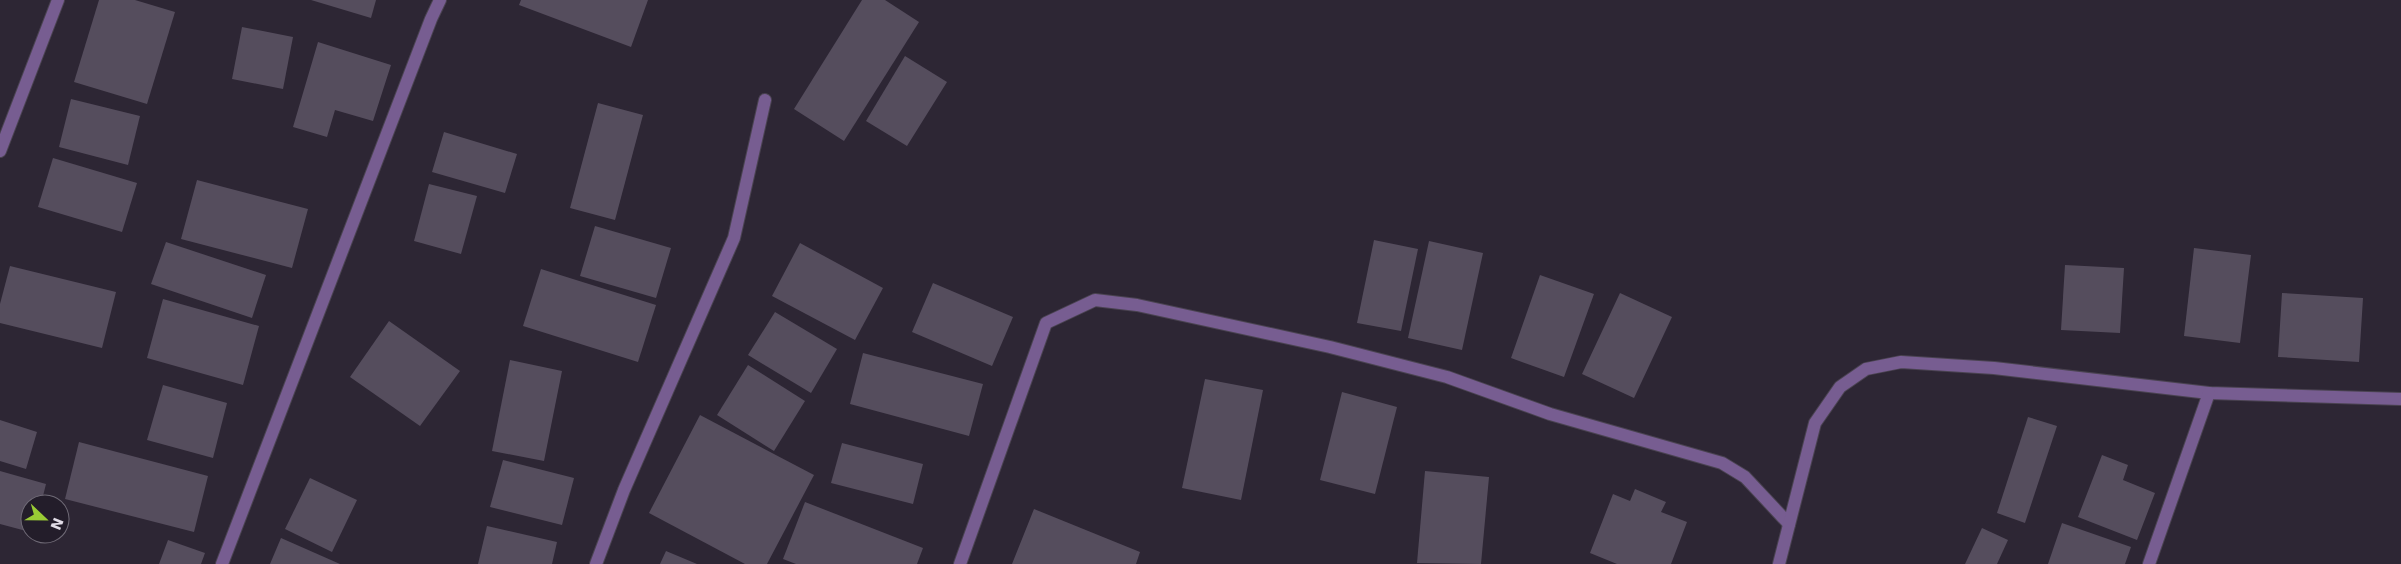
<svg xmlns="http://www.w3.org/2000/svg" width="2401" height="564" viewBox="0 0 2401 564" font-family="'DejaVu Sans',sans-serif">
  <style>
    .building { fill: #554d5d }
    .lines { fill: none; stroke-linecap: round; stroke-linejoin: round }
    .minor-casing { stroke: #4a4351; stroke-width: 14 }
    .minor { stroke: #775d91; stroke-width: 12 }
  </style>
  <rect width="100%" height="100%" fill="#2d2634"/>
  <g class="building">
    <polygon points="99,0 135,0 175,12 147,104 74,82"/>
    <polygon points="311,0 376,0 371,18"/>
    <polygon points="521,0 648,0 631,47 519,5"/>
    <polygon points="862,0 885,0 919,22 844,141 794,109"/>
    <polygon points="242,27 293,37 283,89 232,79"/>
    <polygon points="318,42 391,65 373,121 335,110 327,137 293,127"/>
    <polygon points="905,56 947,82 907,146 866,121"/>
    <polygon points="71,99 140,116 128,165 59,147"/>
    <polygon points="598,103 643,115 615,220 570,208"/>
    <polygon points="444,132 517,154 505,193 432,172"/>
    <polygon points="53,158 137,183 122,232 38,207"/>
    <polygon points="197,180 308,209 292,268 181,239"/>
    <polygon points="429,184 477,196 461,254 414,241"/>
    <polygon points="595,226 671,248 656,298 580,276"/>
    <polygon points="1374,240 1418,249 1401,331 1357,323"/>
    <polygon points="1429,241 1483,253 1462,350 1408,338"/>
    <polygon points="166,242 266,275 252,318 151,284"/>
    <polygon points="800,243 883,288 855,340 772,296"/>
    <polygon points="2194,248 2251,255 2240,343 2184,336"/>
    <polygon points="2065,265 2124,268 2120,333 2061,330"/>
    <polygon points="10,266 116,292 102,348 0,323 0,304"/>
    <polygon points="541,269 656,305 638,362 523,326"/>
    <polygon points="1540,275 1594,294 1564,377 1511,358"/>
    <polygon points="933,283 1013,317 992,366 912,332"/>
    <polygon points="1620,293 1672,317 1634,398 1582,374"/>
    <polygon points="2282,293 2363,298 2359,362 2278,357"/>
    <polygon points="163,299 259,326 243,385 147,358"/>
    <polygon points="775,312 837,349 811,393 748,355"/>
    <polygon points="389,321 460,371 420,426 350,377"/>
    <polygon points="863,353 983,384 969,436 850,404"/>
    <polygon points="510,360 562,371 544,461 492,451"/>
    <polygon points="748,365 805,401 774,451 717,415"/>
    <polygon points="1205,379 1263,390 1241,500 1182,488"/>
    <polygon points="163,385 227,403 213,458 147,440"/>
    <polygon points="1342,392 1397,407 1375,494 1320,480"/>
    <polygon points="700,415 814,475 767,564 745,564 649,513"/>
    <polygon points="2028,417 2057,426 2025,523 1997,513"/>
    <polygon points="0,420 37,432 26,469 0,461"/>
    <polygon points="79,442 208,476 194,532 65,499"/>
    <polygon points="842,443 923,464 913,504 831,483"/>
    <polygon points="2102,455 2128,465 2123,480 2155,493 2137,540 2078,517"/>
    <polygon points="503,460 574,478 562,525 490,507"/>
    <polygon points="0,471 46,484 41,504 30,504 30,532 0,524"/>
    <polygon points="1425,471 1489,477 1481,564 1417,563"/>
    <polygon points="310,478 357,500 332,552 285,529"/>
    <polygon points="1635,489 1666,502 1661,512 1687,522 1671,564 1617,564 1590,553 1613,494 1630,501"/>
    <polygon points="805,502 923,548 917,564 796,564 783,559"/>
    <polygon points="1034,509 1140,552 1136,564 1012,564"/>
    <polygon points="2062,523 2131,547 2125,564 2048,564"/>
    <polygon points="487,526 557,542 552,564 478,564"/>
    <polygon points="1982,528 2008,540 1997,564 1965,564"/>
    <polygon points="281,538 340,564 270,564"/>
    <polygon points="168,540 205,553 201,564 159,564"/>
    <polygon points="666,551 697,564 660,564"/>
  </g>
  <g class="lines">
    <defs>
      <g id="minor">
        <polyline points="0,151 58,0"/>
        <polyline points="222,564 431,19 440,0"/>
        <polyline points="596,564 624,490 734,238 765,100"/>
        <polyline points="960,564 1046,323 1095,300 1137,305 1330,347 1447,377 1550,414 1722,463 1745,477 1789,524"/>
        <polyline points="1779,564 1815,423 1840,387 1866,369 1901,362 1994,368 2209,393 2401,399"/>
        <polyline points="2149,564 2209,393"/>
      </g>
    </defs>
    <use href="#minor" class="minor-casing"/>
    <use href="#minor" class="minor"/>
  </g>
  <g transform="translate(45 519) rotate(112)"><circle r="24" fill="#231d2a" stroke="#6f6a76"/>
  <path d="M0-4L9 19L0 12L-9 19Z" fill="#99cb35"/>
  <text y="-8" font-size="14" font-weight="bold" text-anchor="middle" fill="#e2dde7">N</text>
  </g>
</svg>
